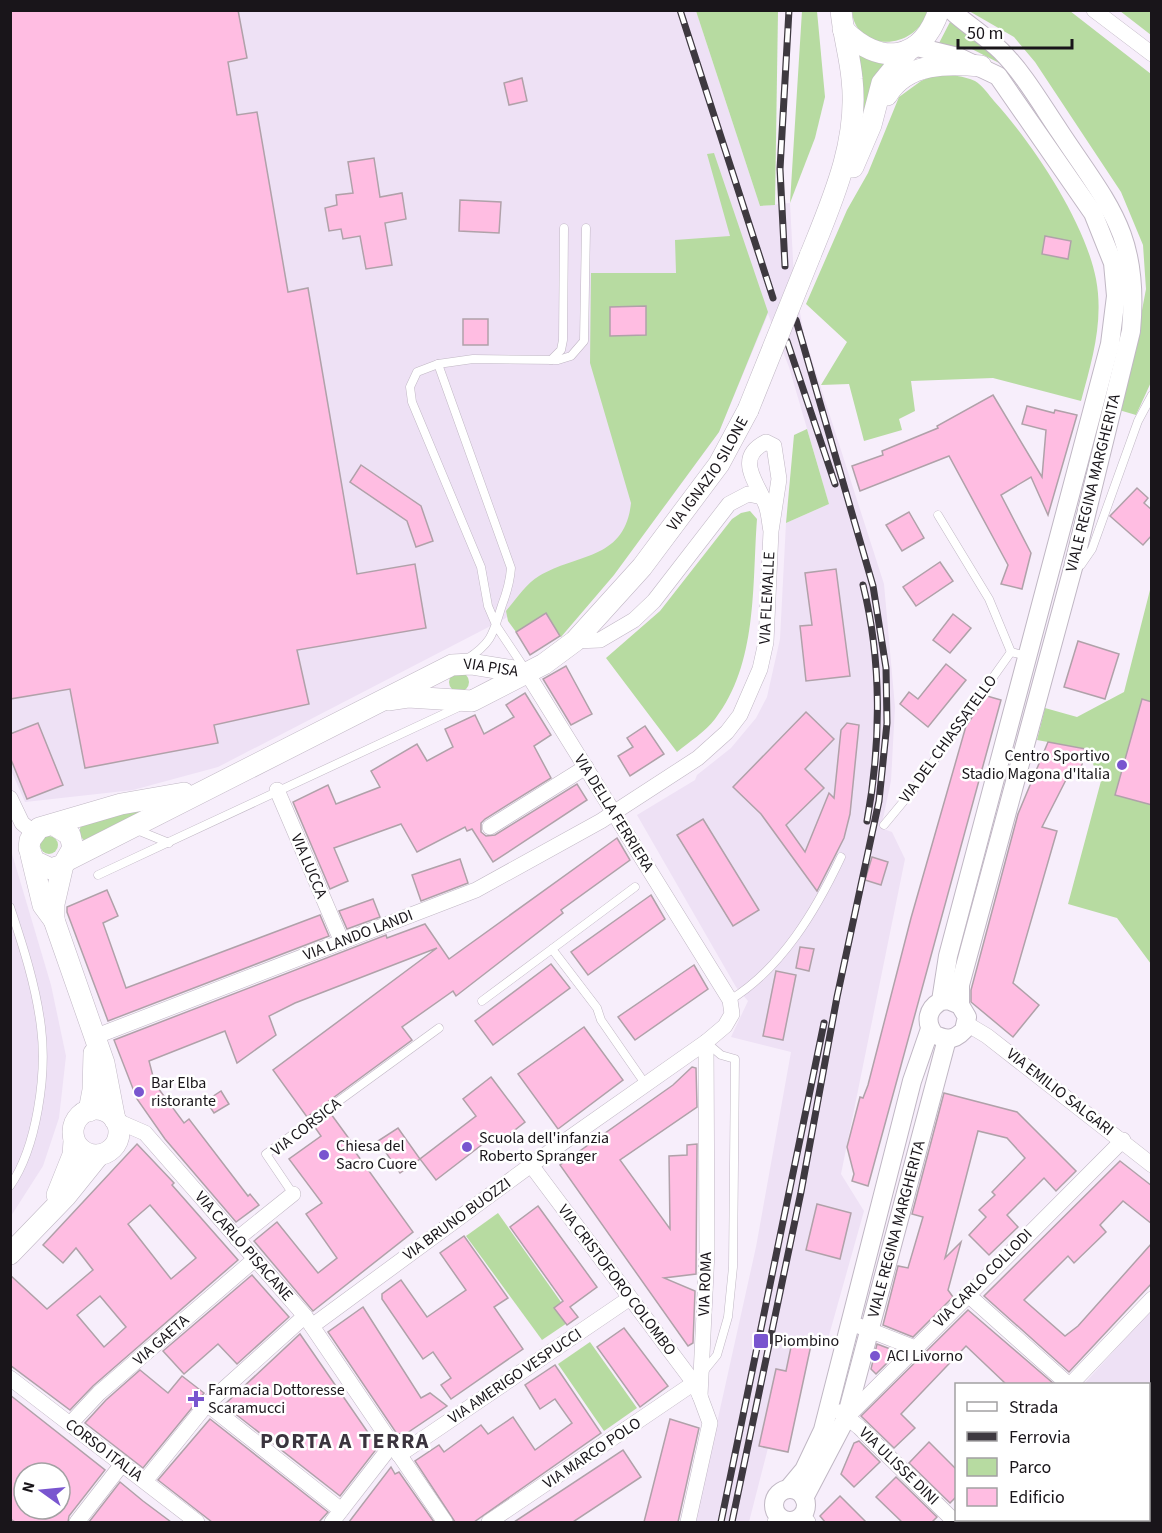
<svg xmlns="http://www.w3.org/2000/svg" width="1162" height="1533" viewBox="0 0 1162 1533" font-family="'Source Sans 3',sans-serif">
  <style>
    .built { fill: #eee1f5 }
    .green { fill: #b7dba1 }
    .building { fill: #ffbde2; stroke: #b0a1a9; stroke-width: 1.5; fill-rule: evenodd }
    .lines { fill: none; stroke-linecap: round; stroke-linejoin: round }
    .service-casing { stroke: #c0b7c4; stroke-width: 9 }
    .minor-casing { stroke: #c0b7c4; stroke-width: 16 }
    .tertiary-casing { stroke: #c0b7c4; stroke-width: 20 }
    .secondary-casing { stroke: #c0b7c4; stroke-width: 22 }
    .service { stroke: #fff; stroke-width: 8 }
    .minor { stroke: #fff; stroke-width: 15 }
    .tertiary { stroke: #fff; stroke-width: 18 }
    .secondary { stroke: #fff; stroke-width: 21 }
    .rail-casing { stroke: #3e3940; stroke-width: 7 }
    .rail { stroke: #fff; stroke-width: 4.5; stroke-dasharray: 14; stroke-linecap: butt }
    .secondary-bridge-casing { stroke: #c0b7c4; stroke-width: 22; stroke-linecap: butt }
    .secondary-bridge { stroke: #fff; stroke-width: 21 }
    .poi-dot { fill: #7955cf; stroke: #fff; stroke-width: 2 }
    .labels { text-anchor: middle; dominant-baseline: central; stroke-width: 5; stroke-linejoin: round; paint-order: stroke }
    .street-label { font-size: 16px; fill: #19151a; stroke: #fff }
    .poi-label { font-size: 16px; fill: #19151a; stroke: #fff; text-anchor: start }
    .district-label { font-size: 22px; font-weight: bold; letter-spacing: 1.5px; fill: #3b343e; stroke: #fff }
  </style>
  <rect width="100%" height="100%" fill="#f7eefb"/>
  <g class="built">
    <polygon points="10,11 696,11 760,206 790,203 794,279 804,335 884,584 895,707 891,781 881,828 892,832 905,859 841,1174 864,1211 826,1346 811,1346 791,1394 800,1396 788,1452 768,1448 749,1522 695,1522 756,1247 791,1052 731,1037 748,1001 736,987 637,815 695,780 697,775 731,748 756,718 767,697 780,639 786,523 829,504 789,367 768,314 719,432 667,503 613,563 530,585 506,618 218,767 133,790 25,802 10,768"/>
    <polygon points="10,847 51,985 66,1056 59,1118 43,1166 11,1216"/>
    <polygon points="1151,1310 1151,1522 960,1522 963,1520 1148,1520 1148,1384 1084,1384"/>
  </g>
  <g class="green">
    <polygon points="696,11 778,11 775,205 760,206"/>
    <polygon points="802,11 817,11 825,97 815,138 790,203"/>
    <path d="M852,11H928C915,52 855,52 852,11Z"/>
    <polygon points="969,11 1070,11 1151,74 1152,380 1136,415 1119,410 1136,342 1146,289 1143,245 1121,192 1035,62 1014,37"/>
    <polygon points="1119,11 1151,11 1151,35 1120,11"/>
    <polygon points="950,22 987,47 1005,66 968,47 937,47"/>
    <polygon points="859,55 886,64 866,111 861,112"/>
    <path d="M939,73C951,75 964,76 975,81C982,85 989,95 994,101C1033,144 1085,222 1096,279C1104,321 1092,361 1081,401L993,378L911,381L915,411L899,419L902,430L864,441L849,384L821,385L847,342L806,304L847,210L868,173L899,97L921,81Z"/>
    <path d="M714,153L768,312L719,432L614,575L561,637L546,614L516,632L508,621L506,611C516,599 526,584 539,576C578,553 625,560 631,503L590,363L591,273H676L675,240L730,236L707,154Z"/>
    <polygon points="807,429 829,504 786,523 794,435"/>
    <path d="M750,511L757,519C752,585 758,664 715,719C705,732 689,742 677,752L606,658L660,611L732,519L741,513Z"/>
    <polygon points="1151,586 1151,964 1117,918 1068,904 1101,781 1086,749 1037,740 1045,708 1077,717 1124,692"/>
    <circle cx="459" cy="682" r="10"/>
    <polygon points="159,802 85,842 79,834 81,824"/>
    <circle cx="49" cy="845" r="9"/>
    <polygon points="498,1213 573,1319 542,1340 466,1236"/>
    <polygon points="590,1342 637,1408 604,1431 558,1364"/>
  </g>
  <g class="building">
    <polygon points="10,10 238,10 247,58 228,62 237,115 257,112 288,292 308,288 357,574 415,564 426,628 297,650 309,704 214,725 218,743 85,768 70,689 10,699"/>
    <polygon points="522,78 527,101 509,105 504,83"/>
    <polygon points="374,158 380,197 402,193 406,219 385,223 392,265 366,269 360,236 343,239 341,229 329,231 325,208 337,205 336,195 353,193 348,162"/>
    <polygon points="460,200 501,202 499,233 459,231"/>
    <polygon points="1045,236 1071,241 1068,259 1042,254"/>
    <polygon points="646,306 646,335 610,336 610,307"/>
    <rect x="463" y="319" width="25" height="26"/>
    <polygon points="993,395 1042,477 1046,430 1022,424 1027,406 1054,413 1055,410 1077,415 1048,515 1031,477 1001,495 1031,553 1022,589 1001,584 1008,565 949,456 860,491 852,466 883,455 882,451 938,428 937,426"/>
    <polygon points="361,465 421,506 433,541 416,547 407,521 350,482"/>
    <polygon points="1137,488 1148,498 1144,503 1152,510 1152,535 1143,545 1110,516"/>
    <polygon points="909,512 924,538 902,551 886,525"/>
    <polygon points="940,562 953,581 916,606 903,587"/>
    <polygon points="836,569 850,676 806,681 800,626 812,625 805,573"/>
    <polygon points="546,613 560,636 530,655 516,632"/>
    <polygon points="953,614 971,628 950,653 933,640"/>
    <polygon points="1078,641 1119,654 1105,699 1064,687"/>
    <polygon points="946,664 966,680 928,727 900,704 909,692 918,699"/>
    <polygon points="566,666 592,714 571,725 543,679"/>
    <polygon points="525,693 551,735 534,746 551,778 485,819 481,823 481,832 486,836 495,835 577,784 587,800 493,862 472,829 467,831 465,827 417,852 401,824 334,848 348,881 330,889 293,802 328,785 336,804 380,787 371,771 417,744 427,761 453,747 445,729 475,715 484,734 514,717 506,705"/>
    <polygon points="987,696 1001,700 868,1186 852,1181 854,1174 847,1147 860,1097 863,1098 868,1085 911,918 966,726"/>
    <polygon points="1142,699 1152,702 1152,805 1115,795"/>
    <polygon points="806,712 834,739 805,769 824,788 786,825 805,852 829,793 834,798 841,730 847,723 859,725 850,814 844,838 817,891 761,814 733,787"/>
    <polygon points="38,723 63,785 27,799 10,757 10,734"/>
    <polygon points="645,726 664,754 630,776 618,756 633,747 627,738"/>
    <polygon points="1048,742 1086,749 1080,772 1071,770 1042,827 1057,831 1013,983 1039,1005 1013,1037 971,1002 971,990 1018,814"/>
    <polygon points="703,819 759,910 733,926 677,835"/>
    <polygon points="617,838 630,860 561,910 563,913 456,996 453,991 402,1027 412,1040 307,1117 273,1070 437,948 295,1003 269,1016 276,1035 237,1063 225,1031 149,1061 155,1084 184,1123 189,1119 248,1196 250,1194 259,1205 236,1222 165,1139 137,1099 114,1040 386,935 387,938 425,924 449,959"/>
    <polygon points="872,857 888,862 881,885 865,880"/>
    <polygon points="460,859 468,883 421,901 412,875"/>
    <polygon points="107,890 118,916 103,923 126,988 320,915 329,936 108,1021 67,912 67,907"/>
    <polygon points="651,895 665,919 588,975 571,952"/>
    <polygon points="373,899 380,917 347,929 339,911"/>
    <polygon points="800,947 814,949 809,971 796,968"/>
    <polygon points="551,964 570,988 493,1045 475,1021"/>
    <polygon points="694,965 708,989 635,1040 618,1017"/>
    <polygon points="776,971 796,975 783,1040 763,1036"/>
    <polygon points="584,1027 623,1080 558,1129 518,1074"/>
    <polygon points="692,1067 696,1068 697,1107 620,1160 670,1229 669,1156 687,1155 687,1145 697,1144 696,1274 664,1278 695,1291 693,1343 688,1346 560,1165 673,1085"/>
    <polygon points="491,1077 525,1122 497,1144 492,1137 436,1180 420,1159 476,1116 463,1099"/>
    <polygon points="221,1091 229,1104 214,1113 206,1101"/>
    <polygon points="944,1093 1017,1112 1076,1171 1056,1191 1044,1178 1007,1215 1018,1227 989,1255 969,1235 986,1217 979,1210 995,1195 992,1192 1025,1158 1007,1138 978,1131 945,1258 961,1242 948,1290 953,1297 913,1337 883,1325 898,1266 908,1268 923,1217 912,1214"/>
    <polygon points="331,1114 358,1151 356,1153 413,1232 313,1311 254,1241 277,1222 318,1273 337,1258 306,1214 322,1203 289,1159 321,1136 314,1126"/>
    <polygon points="398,1128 420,1159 400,1173 378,1141"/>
    <path d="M137,1144L174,1183L172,1185L238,1260L93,1386L70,1410L10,1365V1275L47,1309L93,1270L76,1248L63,1263L43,1245ZM150,1205L196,1258L171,1279L128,1224ZM100,1296L126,1327L104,1347L77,1315Z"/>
    <polygon points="1120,1161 1152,1186 1152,1224 1123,1201 1100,1225 1106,1232 1074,1263 1068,1256 1024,1300 1065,1336 1078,1326 1152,1243 1152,1283 1069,1372 984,1296"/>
    <polygon points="817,1204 851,1213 840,1259 806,1250"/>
    <polygon points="538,1206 597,1287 570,1307 578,1317 567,1325 554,1308 563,1301 510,1227"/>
    <polygon points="464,1236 508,1298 494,1307 523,1349 451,1399 441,1385 451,1378 433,1352 423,1359 382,1299 382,1294 401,1280 427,1317 466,1290 440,1253"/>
    <polygon points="252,1275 289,1317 237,1364 218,1344 184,1374 163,1351"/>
    <polygon points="363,1307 421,1398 430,1393 447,1406 407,1433 397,1434 328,1332"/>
    <polygon points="968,1310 1054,1384 1006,1384 966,1346 901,1414 915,1428 894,1448 861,1416"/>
    <polygon points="624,1328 668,1386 640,1407 597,1347"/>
    <polygon points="300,1334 378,1447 340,1496 224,1405"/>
    <polygon points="792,1342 811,1345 788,1452 759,1446 776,1369 786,1371"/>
    <polygon points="877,1344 893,1350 889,1361 876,1374 871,1369"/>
    <polygon points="555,1365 601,1433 474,1522 455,1522 415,1461 439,1445 444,1452 481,1425 488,1434 513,1417 535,1450 572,1423 555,1399 540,1409 525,1385"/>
    <polygon points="140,1370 168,1393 182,1376 204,1393 143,1468 85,1423 106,1400"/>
    <path d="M10,1395L105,1470L69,1516L68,1522H15L10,1519ZM24,1473H60V1509H24Z"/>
    <polygon points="210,1419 328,1512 319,1522 212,1522 158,1480"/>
    <polygon points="670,1419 699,1428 678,1522 644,1522"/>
    <polygon points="859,1441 880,1462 854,1487 841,1474 854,1443"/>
    <polygon points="929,1442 957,1470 957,1496 950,1503 909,1463"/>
    <polygon points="623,1450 641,1477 573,1522 514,1522"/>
    <polygon points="391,1467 395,1474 399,1472 434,1522 349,1522"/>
    <polygon points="896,1477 937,1517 932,1522 902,1522 876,1497"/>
    <polygon points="120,1482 143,1501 171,1522 89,1522"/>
    <polygon points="840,1496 866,1522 825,1522 820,1516"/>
  </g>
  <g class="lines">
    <defs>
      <g id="service">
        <polyline points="551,360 561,350 563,340 564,228"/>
        <polyline points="438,364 473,359 558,360 571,356 584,341 586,228"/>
        <polyline points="938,515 989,599 1011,652"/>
        <polyline points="1077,566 1081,565 1092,549 1138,421 1152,395"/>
        <path d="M467,659C493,642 493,633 502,605C507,592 510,582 511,568L438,364L417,372L410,387L412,402L481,567L488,606L497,627L525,669"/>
        <polyline points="884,825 913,790 1011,652 1027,656"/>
        <polyline points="137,830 169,843"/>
        <polyline points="98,875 461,706"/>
        <polyline points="635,887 552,949 597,1008 601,1020 646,1085"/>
        <path d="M10,907C23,946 36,986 41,1027C47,1074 37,1147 10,1186"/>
        <path d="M730,1000C782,968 816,910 841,857"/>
        <polyline points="482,1001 552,949"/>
        <polyline points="293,1194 266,1154 439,1028"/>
        <polyline points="704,1371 717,1355 728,1317 733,1267 735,1059 721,1055 707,1043"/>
      </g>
      <g id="minor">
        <polyline points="1094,10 1152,54"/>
        <polyline points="575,641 600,640 634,620 654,601 729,504 748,494 762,497"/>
        <polyline points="277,790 342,942"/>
        <polyline points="10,798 22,823 34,833"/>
        <polyline points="490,827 586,767"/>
        <polyline points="967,1024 987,1036 1152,1165"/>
        <path d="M94,1037L476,890L601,821L698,758L727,732L740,715L760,669L766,642L771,531L779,479L774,446L766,442C734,458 757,482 765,503C769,511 769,522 771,531"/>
        <path id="s1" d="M115,1120L145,1133L305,1316L445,1522"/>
        <polyline points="531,1165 694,1383 700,1396"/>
        <polyline points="237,1239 293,1194"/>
        <polyline points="967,1294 1068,1384"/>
        <polyline points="312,1326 531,1165 706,1042 725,1026 732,1014 730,1000 527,673"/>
        <polyline points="859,1326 915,1348"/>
        <polyline points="10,1378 197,1522"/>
        <polyline points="1071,1384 1152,1299"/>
        <polyline points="207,1404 341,1510"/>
        <polyline points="840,1412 859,1427 950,1517"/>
        <polyline points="846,1418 1123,1140"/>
        <polyline points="70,1424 99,1393 254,1260"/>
        <polyline points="399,1455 630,1298"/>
        <polyline points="145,1481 207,1404 305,1316"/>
        <polyline points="802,1516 808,1522"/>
        <polyline points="77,1522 123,1463"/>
        <polyline points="332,1522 391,1446"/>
        <polyline points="489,1522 694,1383"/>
        <polyline points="688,1522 710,1423 700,1396 707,1252 706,1042"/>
        <polyline points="775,1522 778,1517"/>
      </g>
      <g id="tertiary">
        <path d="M951,10C967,25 986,36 1001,51C1024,74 1041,104 1060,132C1109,206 1140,235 1131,331L1073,568L960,985V1005"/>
        <path d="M917,47L958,57L998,76L1093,213L1113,263L1116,296L1110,344L948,956L941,1001C927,1009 925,1022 934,1034C946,1041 955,1040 964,1030L967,1017L960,1005L948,1000L941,1001"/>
        <polyline points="789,1488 804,1470 823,1430 912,1081 930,1029"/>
        <circle cx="790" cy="1505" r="16"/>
        <path id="s2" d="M804,1498L846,1418L947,1039"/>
      </g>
      <g id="secondary">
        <path d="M843,29C879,67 922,62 939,10"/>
        <path d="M887,95C907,62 948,63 981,66"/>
        <polyline points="853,167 871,125 882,83 908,51"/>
        <path d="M810,256C833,199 859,141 852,79C850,56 843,34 841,10"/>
        <path id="s3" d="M388,700L408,697L472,701L544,664L575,641L642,567L719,464L748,410"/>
        <polyline points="54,825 70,835 73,848 63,865 51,869 34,861 29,848 30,840 39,828 121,804 184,793"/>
        <polyline points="31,855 43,905 54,920 104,1063 115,1120"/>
        <path id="s4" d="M68,860L452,665L471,664L527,673"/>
        <polyline points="54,920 54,904 63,865"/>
        <circle cx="96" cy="1132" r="23"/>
        <polyline points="89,1111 93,1090 94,1053"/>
        <polyline points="57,1195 73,1155 74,1141"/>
        <polyline points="10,1254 66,1196 99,1155"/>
      </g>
    </defs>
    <use href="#service" class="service-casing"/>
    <use href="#minor" class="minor-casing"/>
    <use href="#tertiary" class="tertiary-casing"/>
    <use href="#secondary" class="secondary-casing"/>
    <use href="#service" class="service"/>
    <use href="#minor" class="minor"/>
    <use href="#tertiary" class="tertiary"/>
    <use href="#secondary" class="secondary"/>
    <defs>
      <g id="rail">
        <polyline points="680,10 773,298"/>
        <polyline points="785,266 780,169 789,10"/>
        <polyline points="787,341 835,484"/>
        <path d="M863,585C882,661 881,744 867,821"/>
        <polyline points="721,1522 824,1023"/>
        <polyline points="732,1522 801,1192 837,997 879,801 887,723 886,668 873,586 796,320"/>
      </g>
    </defs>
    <use href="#rail" class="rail-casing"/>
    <use href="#rail" class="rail"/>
    <defs>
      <polyline id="secondary-bridge" points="748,410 810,256"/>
    </defs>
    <use href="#secondary-bridge" class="secondary-bridge-casing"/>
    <use href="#secondary-bridge" class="secondary-bridge"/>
  </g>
  <g class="poi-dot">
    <circle cx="1122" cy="765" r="6"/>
    <circle cx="139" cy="1092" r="6"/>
    <circle cx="467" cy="1147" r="6"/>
    <circle cx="324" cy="1155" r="6"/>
    <rect x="753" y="1333" width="16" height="16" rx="3"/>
    <circle cx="875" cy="1356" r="6"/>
    <path d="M193 1390h6v6h6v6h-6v6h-6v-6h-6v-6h6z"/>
  </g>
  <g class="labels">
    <g class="street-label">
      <text stroke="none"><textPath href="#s3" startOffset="418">VIA IGNAZIO SILONE</textPath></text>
      <text transform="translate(1093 483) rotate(-76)">VIALE REGINA MARGHERITA</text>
      <text transform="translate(767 598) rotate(-87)">VIA FLEMALLE</text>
      <text stroke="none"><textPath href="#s4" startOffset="470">VIA PISA</textPath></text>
      <text transform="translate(948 739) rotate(-54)">VIA DEL CHIASSATELLO</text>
      <text transform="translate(614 813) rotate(58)">VIA DELLA FERRIERA</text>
      <text transform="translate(309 866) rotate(67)">VIA LUCCA</text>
      <text transform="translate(358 935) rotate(-21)">VIA LANDO LANDI</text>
      <text transform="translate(1060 1092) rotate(38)">VIA EMILIO SALGARI</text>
      <text transform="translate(306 1127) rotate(-38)">VIA CORSICA</text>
      <text transform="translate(457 1219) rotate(-36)">VIA BRUNO BUOZZI</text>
      <text stroke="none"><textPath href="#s2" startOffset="286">VIALE REGINA MARGHERITA</textPath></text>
      <text stroke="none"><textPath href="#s1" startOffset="183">VIA CARLO PISACANE</textPath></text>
      <text transform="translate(983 1278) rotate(-45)">VIA CARLO COLLODI</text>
      <text transform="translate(617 1280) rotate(53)">VIA CRISTOFORO COLOMBO</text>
      <text transform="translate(705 1284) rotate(-88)">VIA ROMA</text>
      <text transform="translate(161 1340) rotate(-41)">VIA GAETA</text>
      <text transform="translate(515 1376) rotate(-34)">VIA AMERIGO VESPUCCI</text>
      <text transform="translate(104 1450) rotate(37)">CORSO ITALIA</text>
      <text transform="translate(592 1453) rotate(-34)">VIA MARCO POLO</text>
      <text transform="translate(899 1466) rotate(44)">VIA ULISSE DINI</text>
    </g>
    <g class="poi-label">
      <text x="1110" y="756" text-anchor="end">Centro Sportivo<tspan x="1110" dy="18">Stadio Magona d'Italia</tspan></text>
      <text x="151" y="1083">Bar Elba<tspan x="151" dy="18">ristorante</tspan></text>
      <text x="479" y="1138">Scuola dell'infanzia<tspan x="479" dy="18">Roberto Spranger</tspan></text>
      <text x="336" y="1146">Chiesa del<tspan x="336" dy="18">Sacro Cuore</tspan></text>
      <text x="774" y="1341">Piombino</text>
      <text x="887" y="1356">ACI Livorno</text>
      <text x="208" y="1390">Farmacia Dottoresse<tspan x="208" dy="18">Scaramucci</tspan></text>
    </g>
    <g class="district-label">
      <text x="345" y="1441">PORTA A TERRA</text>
    </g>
  </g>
  <rect width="1162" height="1533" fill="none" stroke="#19151a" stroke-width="24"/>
  <rect x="955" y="1383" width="195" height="138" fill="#ffffff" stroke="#a3a1a3" stroke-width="1.5"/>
  <rect x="967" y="1402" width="30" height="9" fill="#ffffff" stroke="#a3a1a3" stroke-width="1.5"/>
  <text x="1009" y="1413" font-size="18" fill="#19151a">Strada</text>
  <rect x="967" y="1432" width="30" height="9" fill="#3e3940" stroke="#a3a1a3" stroke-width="1.5"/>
  <text x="1009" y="1443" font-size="18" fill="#19151a">Ferrovia</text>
  <rect x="967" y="1458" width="30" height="18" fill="#b7dba1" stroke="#a3a1a3" stroke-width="1.5"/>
  <text x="1009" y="1473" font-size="18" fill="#19151a">Parco</text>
  <rect x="967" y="1488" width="30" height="18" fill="#ffbde2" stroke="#a3a1a3" stroke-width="1.5"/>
  <text x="1009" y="1503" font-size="18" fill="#19151a">Edificio</text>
  <g transform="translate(42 1491) rotate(285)"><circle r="28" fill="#ffffff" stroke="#a3a1a3" stroke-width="1.5"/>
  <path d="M0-4.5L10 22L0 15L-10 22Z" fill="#7955cf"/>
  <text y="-9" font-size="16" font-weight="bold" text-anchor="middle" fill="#19151a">N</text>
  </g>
  <path d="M958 39v9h114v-9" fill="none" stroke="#19151a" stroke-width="3"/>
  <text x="967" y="39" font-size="18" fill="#19151a" stroke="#ffffff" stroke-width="4.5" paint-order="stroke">50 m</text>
</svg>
